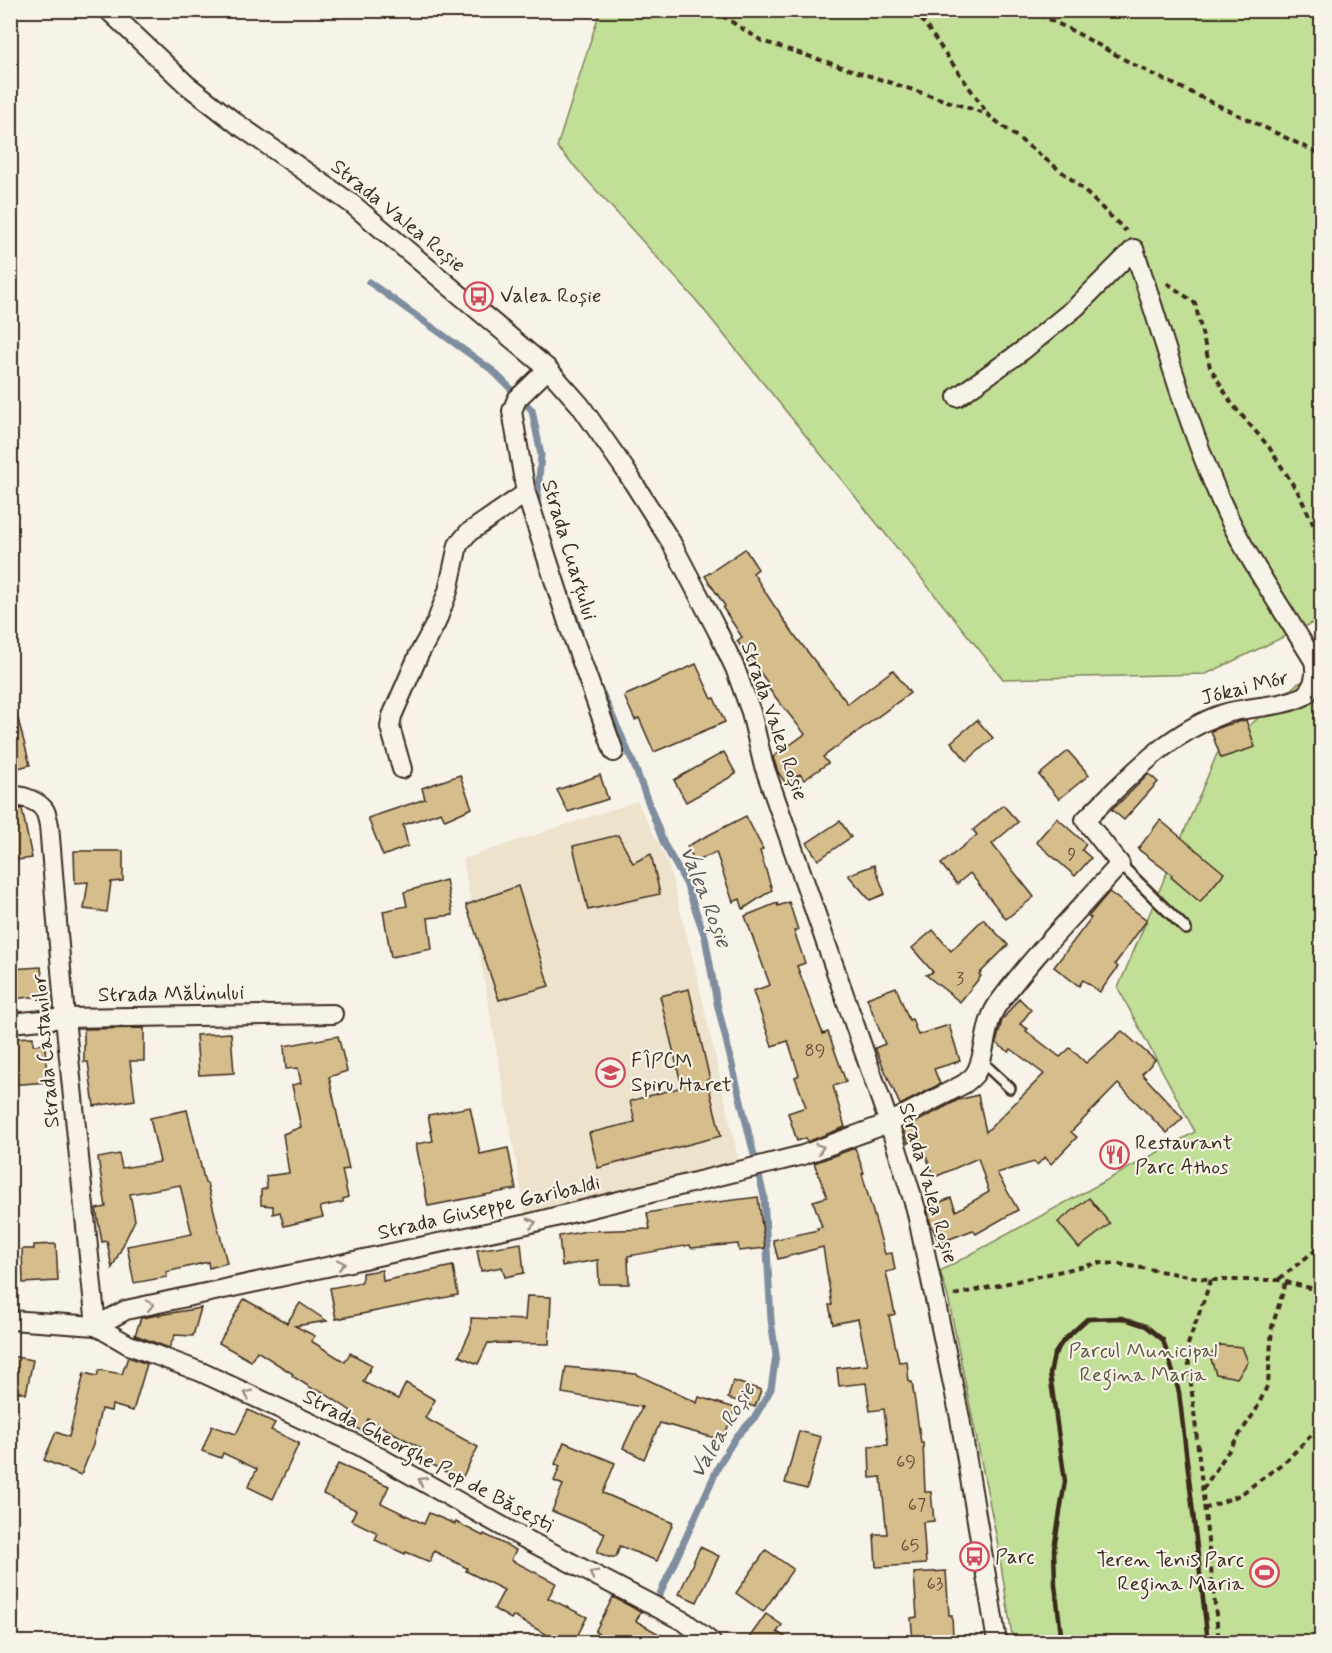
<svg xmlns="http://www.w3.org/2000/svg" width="1332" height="1653" viewBox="0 0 1332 1653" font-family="Mynerve,sans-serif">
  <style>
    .built { fill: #ede3cc }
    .green { fill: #c2df97; stroke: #7e845a; stroke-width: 1.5 }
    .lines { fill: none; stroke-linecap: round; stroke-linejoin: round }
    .stream { stroke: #7f8e9f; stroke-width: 7 }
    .building { fill: #d5bd8c; stroke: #3b2a1e; stroke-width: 1.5 }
    .lane-casing { stroke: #3b2a1e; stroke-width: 14 }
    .street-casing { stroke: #3b2a1e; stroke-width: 22 }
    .path { stroke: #3b2a1e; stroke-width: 4; stroke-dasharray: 6 4.5; stroke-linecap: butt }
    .lane { stroke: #f7f3e8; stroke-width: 9 }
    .street { stroke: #f7f3e8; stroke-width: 18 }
    .rail { stroke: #3b2a1e; stroke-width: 4.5 }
    .oneway { stroke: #998e83 }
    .labels { text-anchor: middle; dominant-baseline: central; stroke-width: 4.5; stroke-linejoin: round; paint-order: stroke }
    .number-label { font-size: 18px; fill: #624f3a }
    .street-label { font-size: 21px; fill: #3b2a1e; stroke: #f7f3e8 }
    .poi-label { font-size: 21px; fill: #3b2a1e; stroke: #f7f3e8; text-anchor: start }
    .park-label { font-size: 21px; fill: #5d573c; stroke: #f7f3e8 }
    .water-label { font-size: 22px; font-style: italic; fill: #585454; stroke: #f7f3e8 }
  </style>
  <rect width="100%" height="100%" fill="#f7f3e8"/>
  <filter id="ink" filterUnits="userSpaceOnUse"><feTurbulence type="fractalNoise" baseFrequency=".0167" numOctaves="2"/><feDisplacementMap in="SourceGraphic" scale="12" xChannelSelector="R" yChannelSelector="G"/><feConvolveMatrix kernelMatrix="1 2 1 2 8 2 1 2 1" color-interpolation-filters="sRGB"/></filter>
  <g filter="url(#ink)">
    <polygon class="built" points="637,801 668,863 697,975 741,1171 527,1224 463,859"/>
    <g class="green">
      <polygon points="600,11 1321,11 1321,619 1206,674 1003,679 695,299 557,147"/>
      <polygon points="1321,674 1321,1642 1013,1642 997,1540 948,1297 940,1271 1195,1132 1118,988 1217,754 1297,684"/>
    </g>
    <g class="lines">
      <g class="stream">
        <polyline points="369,282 492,370 532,410 541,455 537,504"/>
        <polyline points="567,594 580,632"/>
        <polyline points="602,693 633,762 664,844 686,883 705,937 717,1003 764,1196 771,1320 776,1355 771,1389 755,1417 736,1437 720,1463 660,1594"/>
      </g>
    </g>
    <g class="building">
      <polygon points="745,549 758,569 753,573 773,604 796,637 848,704 893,670 910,693 823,757 828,763 804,780 800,774 786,784 778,772 773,757 805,734 768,688 770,686 737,641 742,637 723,608 725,606 705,576"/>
      <polygon points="696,664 712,699 714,698 725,722 654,752 639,718 635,720 624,696"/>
      <polygon points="10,715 17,715 30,765 10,770"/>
      <polygon points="977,720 993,738 967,761 951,742"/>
      <polygon points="1246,720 1255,747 1221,758 1211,731 1227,725"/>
      <polygon points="1068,751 1089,775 1059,799 1039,775"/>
      <polygon points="724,752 736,774 686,802 674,780"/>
      <polygon points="1149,774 1158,782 1124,820 1112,810"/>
      <polygon points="460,775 472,808 445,820 441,812 403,825 408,846 383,856 368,818 425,799 422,788"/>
      <polygon points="600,775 608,799 568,812 557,790"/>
      <polygon points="1003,805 1018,822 992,844 1034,897 1006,919 970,873 957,884 941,864 977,835 973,830"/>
      <polygon points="10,807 22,809 32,858 10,861"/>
      <polygon points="746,816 763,849 760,851 772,890 743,909 740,899 733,902 716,852 695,862 687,846"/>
      <polygon points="1057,818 1086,844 1082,850 1091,858 1075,876 1036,842"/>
      <polygon points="1160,820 1224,873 1200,902 1171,877 1172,875 1138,849"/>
      <polygon points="840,821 851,837 818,860 807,843"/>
      <polygon points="618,835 633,863 651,854 660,894 588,910 573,846"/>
      <polygon points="74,851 123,851 123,881 111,882 107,912 84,909 88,882 75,883"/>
      <polygon points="874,865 885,894 870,900 848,875"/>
      <polygon points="446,880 453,915 428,918 432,949 391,957 383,911 407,906 404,892"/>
      <polygon points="518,886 549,986 499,1000 466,905"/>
      <polygon points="1109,892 1147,920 1115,964 1118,967 1100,992 1083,980 1079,986 1054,967 1091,918 1088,917"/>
      <polygon points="789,902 798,930 794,931 805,963 797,966 823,1034 828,1032 846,1082 833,1086 845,1127 807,1142 806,1138 797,1141 788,1113 806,1107 795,1077 799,1075 788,1041 772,1046 753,991 770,985 745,916 777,903 778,906"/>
      <polygon points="983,919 1008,945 979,974 981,976 960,1002 926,975 933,972 912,948 933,930 951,951"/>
      <polygon points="41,967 44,996 10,999 10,969"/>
      <polygon points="896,987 909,1020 912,1019 918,1035 949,1025 960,1061 934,1069 940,1084 900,1105 875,1048 885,1044 867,998"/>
      <polygon points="689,989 710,1080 707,1080 721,1136 598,1168 589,1133 635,1122 630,1101 682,1087 660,996"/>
      <polygon points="1019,998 1031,1010 1020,1024 1028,1029 1026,1031 1060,1057 1070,1048 1086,1063 1122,1031 1155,1060 1142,1074 1183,1118 1167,1133 1118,1084 1071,1132 1077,1137 1051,1164 1045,1157 1037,1165 1034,1162 997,1173 1018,1210 976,1234 973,1230 939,1243 930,1222 927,1207 951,1198 956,1211 989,1192 978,1158 935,1177 918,1139 908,1143 903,1129 958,1100 978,1095 986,1132 1044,1074 1011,1049 1009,1052 996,1043 1002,1020"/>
      <polygon points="144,1028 144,1061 130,1061 135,1100 94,1106 88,1062 84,1062 84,1029"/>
      <polygon points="231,1033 234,1073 199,1075 196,1035"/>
      <polygon points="338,1036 347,1071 329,1077 349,1169 342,1170 348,1197 343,1199 343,1202 320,1207 323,1217 284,1226 280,1212 273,1214 273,1206 261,1205 261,1190 267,1188 266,1176 289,1173 283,1134 301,1127 292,1085 301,1083 298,1068 286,1069 284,1046"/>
      <polygon points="33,1037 33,1045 45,1044 47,1082 10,1085 10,1038"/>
      <polygon points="470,1107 480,1154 508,1148 516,1189 428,1206 416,1144 433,1141 428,1115"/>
      <polygon points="187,1110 205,1183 207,1183 227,1263 209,1268 208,1262 166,1272 167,1277 134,1283 127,1246 192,1234 180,1185 130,1194 135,1220 112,1268 107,1241 102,1242 96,1209 106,1207 98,1158 119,1154 122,1168 160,1162 150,1118"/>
      <polygon points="855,1148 864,1173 862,1174 885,1254 892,1253 895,1270 886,1272 895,1314 889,1316 899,1362 907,1361 909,1382 912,1382 921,1443 923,1443 925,1492 931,1492 934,1521 923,1522 926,1564 876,1567 874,1534 887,1534 881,1477 870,1478 869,1446 888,1445 884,1409 870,1411 866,1383 839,1386 837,1368 868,1365 858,1319 833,1324 829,1305 832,1305 823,1247 778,1259 773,1240 818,1230 817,1228 822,1227 813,1201 827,1197 814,1163"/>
      <polygon points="758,1197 765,1248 739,1251 738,1244 691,1248 690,1245 628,1256 629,1284 599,1284 598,1260 562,1266 559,1236 587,1231 650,1229 647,1213 686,1206"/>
      <polygon points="1089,1198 1110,1224 1079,1248 1058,1222"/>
      <polygon points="521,1243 524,1273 505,1277 502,1267 481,1271 477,1250"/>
      <polygon points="56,1244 58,1281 23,1283 22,1249 34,1249 34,1245"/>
      <polygon points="453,1266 458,1295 336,1319 330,1288 362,1282 362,1273 382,1270 383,1281"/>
      <polygon points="527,1296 551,1297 549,1344 488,1343 478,1364 459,1356 471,1330 471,1318 525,1320"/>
      <polygon points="244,1299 287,1323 300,1303 327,1321 295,1326 315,1336 311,1341 345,1362 350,1353 372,1365 363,1382 398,1399 406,1383 435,1400 425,1418 478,1447 461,1480 416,1456 421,1448 368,1419 362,1431 345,1422 351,1411 318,1389 316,1391 292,1376 293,1374 257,1351 251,1361 219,1343"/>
      <polygon points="201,1308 193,1336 175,1335 169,1348 135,1335 141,1318"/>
      <polygon points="1220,1345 1242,1347 1248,1362 1237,1378 1216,1374 1210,1356"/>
      <polygon points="10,1356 33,1360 26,1394 10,1389"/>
      <polygon points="128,1357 147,1364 133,1411 112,1405 111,1411 101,1409 93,1445 81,1475 44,1460 56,1432 69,1437 84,1373 97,1376 99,1370 122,1374"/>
      <polygon points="566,1367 636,1374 697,1403 699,1397 735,1408 723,1440 660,1423 644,1459 623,1448 642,1407 562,1393"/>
      <polygon points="733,1381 761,1390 755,1407 728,1398"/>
      <polygon points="248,1410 275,1423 271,1430 299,1443 273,1499 248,1487 257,1469 223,1453 221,1458 202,1451 212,1426 236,1434"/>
      <polygon points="799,1431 821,1437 807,1489 785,1483"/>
      <polygon points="564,1442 615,1463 603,1493 673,1523 657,1561 620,1546 616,1557 608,1557 597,1552 605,1533 552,1511 563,1485 554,1481 560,1466 555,1464"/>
      <polygon points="338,1464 389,1486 381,1503 424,1524 429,1513 455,1524 456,1522 483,1536 484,1534 516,1550 511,1560 556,1583 548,1598 587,1617 574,1642 560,1642 513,1616 511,1619 494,1609 504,1590 466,1571 467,1568 434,1551 430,1562 406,1552 405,1554 375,1540 378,1533 351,1520 356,1510 323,1494"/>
      <polygon points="700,1547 719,1556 697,1602 679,1594"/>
      <polygon points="766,1550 793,1569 763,1612 736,1593"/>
      <polygon points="946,1571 949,1615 952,1615 953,1637 939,1638 939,1642 913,1642 911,1618 917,1617 914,1573"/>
      <polygon points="613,1597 641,1612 636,1621 673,1642 614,1642 595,1632"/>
      <polygon points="766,1614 782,1625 777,1632 793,1642 746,1642"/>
    </g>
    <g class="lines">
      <defs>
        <g id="lane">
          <polyline points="1120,864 1186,929"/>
          <polyline points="981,1061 1010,1088"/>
        </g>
        <g id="street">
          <polyline points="108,10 187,85 236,123 352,204 548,369 580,405 624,468 671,542 718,632 735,668 751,712 763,763 889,1123 916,1209 960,1418 997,1642"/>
          <polyline points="548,369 517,399 512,411 526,493 569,626 614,752"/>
          <polyline points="402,769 390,727 392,716 419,654 436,623 448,591 458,545 468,533 526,493"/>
          <path d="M10,796C22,795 39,801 45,811C47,815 48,821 49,825L65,1018L96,1326"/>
          <polyline points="10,1023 65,1018 333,1014"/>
          <polyline points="10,1320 96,1326 129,1345 201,1372 358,1445 516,1534 685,1622 711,1642"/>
          <path d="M96,1326L126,1310L527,1224L803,1155L889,1123L964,1084C968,1081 972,1078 975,1074C987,1056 983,1025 998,1004C1034,954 1079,910 1120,864L1085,820C1126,780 1167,733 1223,714C1249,706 1279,708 1304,696C1315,687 1317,675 1314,661C1282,608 1245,556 1220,499C1185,418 1162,332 1134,249L1076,307L1022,351L957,397"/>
        </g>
      </defs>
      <use href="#lane" class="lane-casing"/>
      <use href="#street" class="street-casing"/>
      <g class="path">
        <polyline points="713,10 762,41 987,114 1075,182 1126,231"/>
        <polyline points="915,10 987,113"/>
        <polyline points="1030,10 1075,32 1138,67 1322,155"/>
        <polyline points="1167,283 1195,303 1210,367 1232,404 1269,447 1299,494 1322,543"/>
        <polyline points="1279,1279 1322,1245"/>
        <polyline points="1211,1280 1187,1347 1219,1642"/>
        <polyline points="954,1295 1098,1263 1119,1264 1211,1280 1278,1280 1322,1291"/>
        <polyline points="1203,1489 1256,1410 1268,1384 1272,1327 1286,1282"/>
        <polyline points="1204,1509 1240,1495 1287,1460 1322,1424"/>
      </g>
      <use href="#lane" class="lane"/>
      <use href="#street" class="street"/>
      <polyline class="rail" points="1062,1642 1055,1585 1054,1549 1065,1481 1050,1374 1054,1355 1063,1341 1087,1319 1122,1318 1146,1326 1163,1340 1179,1392 1208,1642"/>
    </g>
    <defs><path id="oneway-chevron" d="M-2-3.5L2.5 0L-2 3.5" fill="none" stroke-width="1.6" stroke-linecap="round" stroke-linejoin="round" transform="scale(1.5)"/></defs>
    <g class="oneway">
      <use href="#oneway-chevron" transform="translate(820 1148) rotate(-20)"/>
      <use href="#oneway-chevron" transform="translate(532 1223) rotate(-13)"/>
      <use href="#oneway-chevron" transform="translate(341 1264) rotate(-12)"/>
      <use href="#oneway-chevron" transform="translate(150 1305) rotate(-12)"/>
      <use href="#oneway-chevron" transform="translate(248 1394) rotate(-155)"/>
      <use href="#oneway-chevron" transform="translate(422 1481) rotate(-151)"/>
      <use href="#oneway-chevron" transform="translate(593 1574) rotate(-153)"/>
    </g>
  </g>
  <defs>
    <symbol id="bus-ring" viewBox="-11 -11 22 22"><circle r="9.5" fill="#f7f3e8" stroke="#d1495b" stroke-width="1.5"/><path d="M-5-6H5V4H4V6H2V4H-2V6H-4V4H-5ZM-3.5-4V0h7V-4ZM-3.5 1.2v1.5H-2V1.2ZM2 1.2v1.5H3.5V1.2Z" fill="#d1495b"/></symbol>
    <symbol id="school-ring" viewBox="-11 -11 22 22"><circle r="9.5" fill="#f7f3e8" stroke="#d1495b" stroke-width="1.5"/><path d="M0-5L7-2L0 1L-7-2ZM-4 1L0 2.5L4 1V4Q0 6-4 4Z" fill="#d1495b"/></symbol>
    <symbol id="restaurant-ring" viewBox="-11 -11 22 22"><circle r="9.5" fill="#f7f3e8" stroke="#d1495b" stroke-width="1.5"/><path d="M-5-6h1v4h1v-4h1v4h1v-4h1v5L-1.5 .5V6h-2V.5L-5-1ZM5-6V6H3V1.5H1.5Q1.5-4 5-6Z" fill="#d1495b"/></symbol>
    <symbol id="stadium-ring" viewBox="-11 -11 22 22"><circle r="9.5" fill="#f7f3e8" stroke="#d1495b" stroke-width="1.5"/><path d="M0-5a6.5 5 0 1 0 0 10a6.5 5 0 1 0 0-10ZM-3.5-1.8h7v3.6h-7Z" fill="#d1495b"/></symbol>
  </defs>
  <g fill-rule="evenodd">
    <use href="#bus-ring" x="462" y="280" width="33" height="33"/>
    <use href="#school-ring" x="594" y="1056" width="33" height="33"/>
    <use href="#restaurant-ring" x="1098" y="1138" width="33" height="33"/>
    <use href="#bus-ring" x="958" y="1540" width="33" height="33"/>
    <use href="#stadium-ring" x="1248" y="1556" width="33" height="33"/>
  </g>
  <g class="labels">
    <g class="number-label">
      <text x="1072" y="855">9</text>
      <text x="960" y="979">3</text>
      <text x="815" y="1051">89</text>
      <text x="906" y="1462">69</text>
      <text x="917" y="1505">67</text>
      <text x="910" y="1546">65</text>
      <text x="935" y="1584">63</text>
    </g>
    <g class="street-label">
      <text transform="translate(398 216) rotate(39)">Strada Valea Roșie</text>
      <text transform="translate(569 550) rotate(73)">Strada Cuarțului</text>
      <text transform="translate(1245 688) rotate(-14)">Jókai Mór</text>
      <text transform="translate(774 721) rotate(71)">Strada Valea Roșie</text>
      <text transform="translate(171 994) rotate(-1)">Strada Mălinului</text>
      <text transform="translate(46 1051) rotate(-95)">Strada Castanilor</text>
      <text transform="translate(928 1183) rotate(74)">Strada Valea Roșie</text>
      <text transform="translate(489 1208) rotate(-13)">Strada Giuseppe Garibaldi</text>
      <text transform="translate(428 1461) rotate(28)">Strada Gheorghe Pop de Băsești</text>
    </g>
    <g class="poi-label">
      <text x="500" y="296">Valea Roșie</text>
      <text x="631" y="1061">FÎPCM<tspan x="631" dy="24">Spiru Haret</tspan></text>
      <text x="1135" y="1143">Restaurant<tspan x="1135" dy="24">Parc Athos</tspan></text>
      <text x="995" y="1557">Parc</text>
      <text x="1244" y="1560" text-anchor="end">Teren Tenis Parc<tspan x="1244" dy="24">Regina Maria</tspan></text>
    </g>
    <g class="park-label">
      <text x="1143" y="1351">Parcul Municipal<tspan x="1143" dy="24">Regina Maria</tspan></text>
    </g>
    <g class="water-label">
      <text transform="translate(705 897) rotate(69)">Valea Roșie</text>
      <text transform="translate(723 1431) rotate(-59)">Valea Roșie</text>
    </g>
  </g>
  <rect width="1332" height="1653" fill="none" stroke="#f7f3e8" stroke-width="36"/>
  <rect x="18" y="18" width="1296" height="1617" fill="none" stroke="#3b2a1e" stroke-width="2" filter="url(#ink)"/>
</svg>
